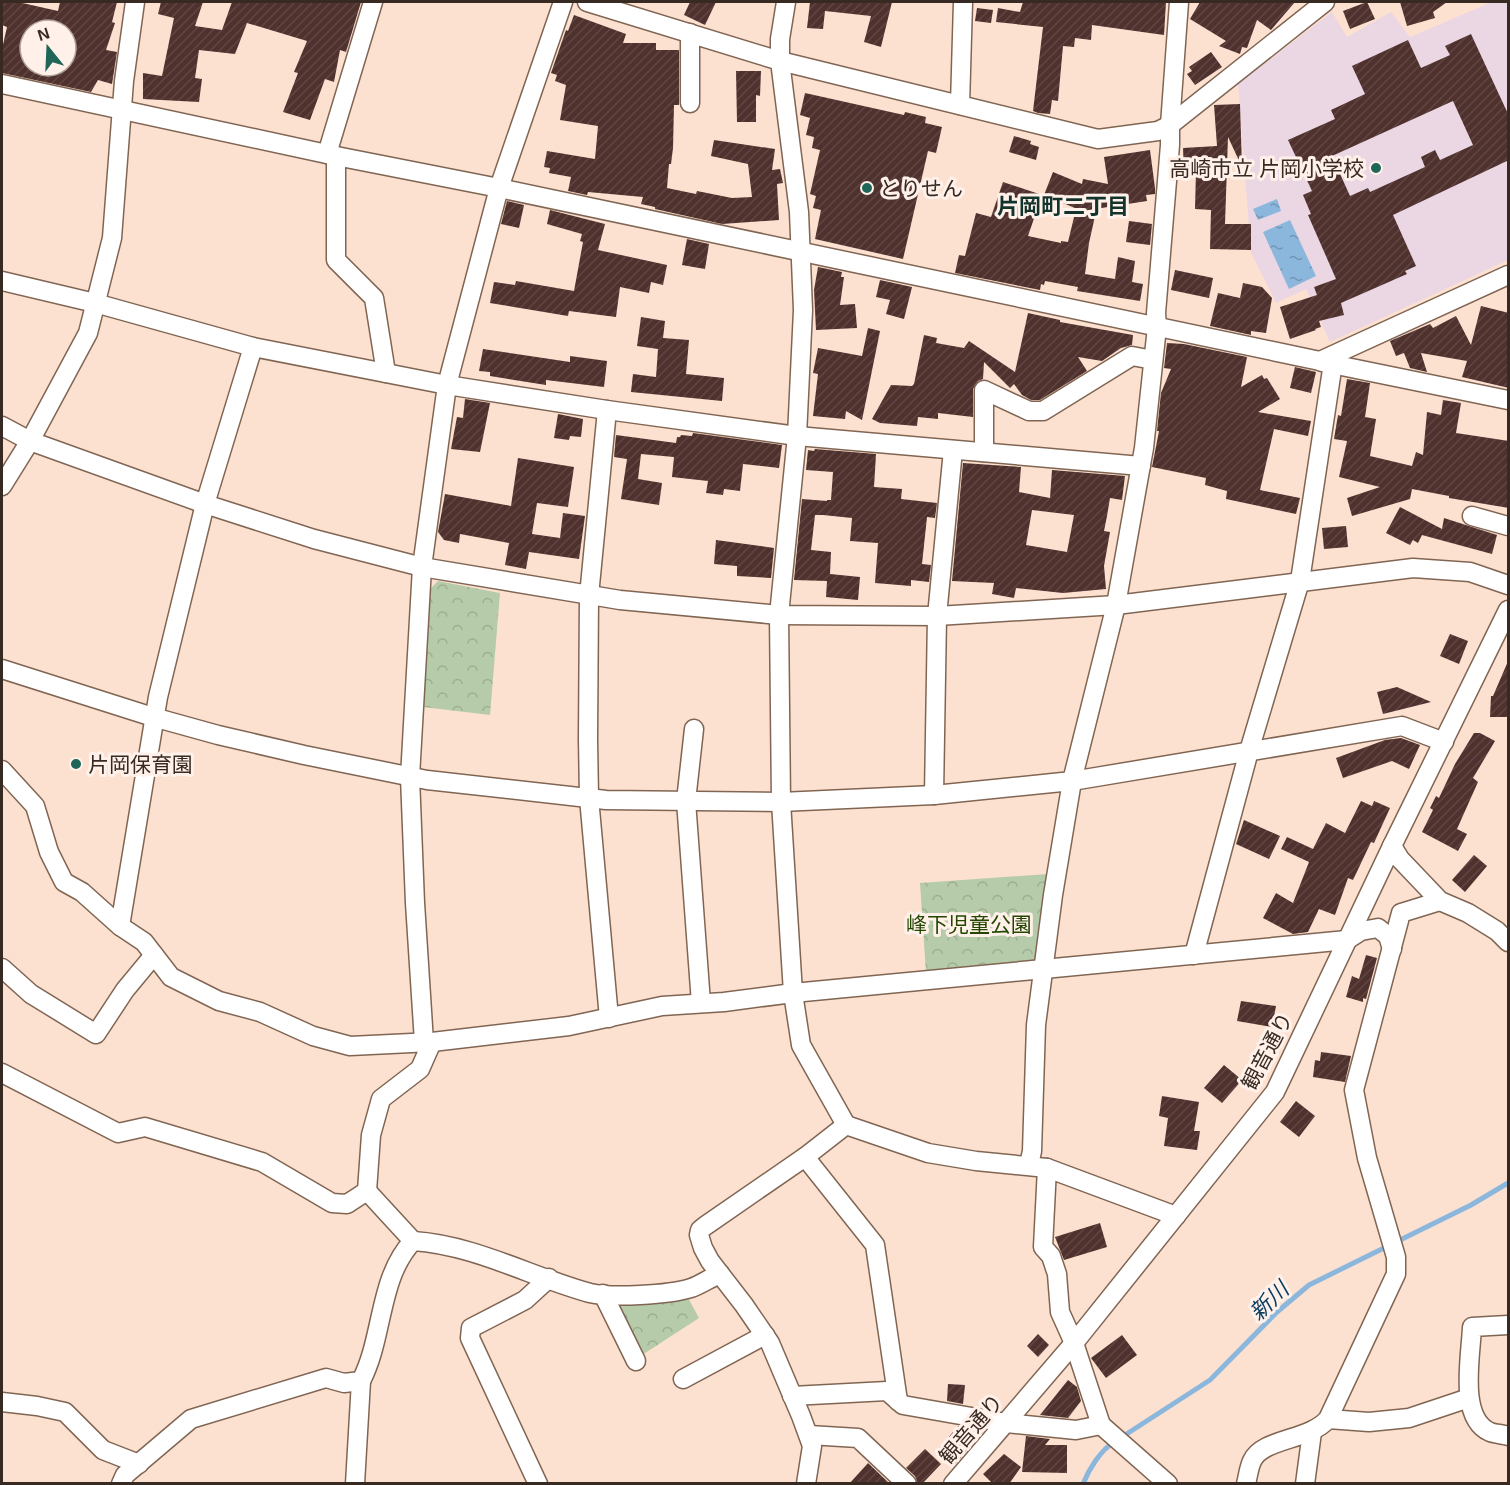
<svg xmlns="http://www.w3.org/2000/svg" width="1510" height="1485" viewBox="0 0 1510 1485" font-family="Helvetica,'Noto Sans JP',sans-serif">
  <style>
    .education { fill: #ebd6e4 }
    .park { fill: url(#park-crowns) }
    .water { fill: url(#water-ripples) }
    .lines { fill: none; stroke-linecap: round; stroke-linejoin: round }
    .stream { stroke: #8cb7dd; stroke-width: 5 }
    .building { fill: url(#building-hatch); fill-rule: evenodd }
    .minor-casing { stroke: #816553; stroke-width: 21 }
    .minor { stroke: #fff; stroke-width: 18 }
    .poi-dot { fill: #1f6558; stroke: #fff1e9; stroke-width: 2 }
    .labels { text-anchor: middle; dominant-baseline: central; stroke-width: 6; stroke-linejoin: round; paint-order: stroke }
    .poi-label { font-size: 21px; fill: #372a23; stroke: #fff1e9; text-anchor: start }
    .park-label { font-size: 21px; fill: #234601; stroke: #fff1e9 }
    .street-label { font-size: 21px; fill: #372a23; stroke: #fff1e9 }
    .neighbourhood-label { font-size: 22px; font-weight: bold; fill: #13342d; stroke: #fff1e9 }
    .water-label { font-size: 22px; font-style: italic; fill: #093d61; stroke: #fff1e9 }
  </style>
  <defs>
    <pattern id="park-crowns" width="20" height="18" patternUnits="userSpaceOnUse" patternTransform="scale(1.5)"><rect width="20" height="18" fill="#b6cbaa"/><path d="M2 6a3 3 0 1 1 6 0M12 15a3 3 0 1 1 6 0" fill="none" stroke="#9dae92"/></pattern>
    <pattern id="water-ripples" width="26" height="14" patternUnits="userSpaceOnUse" patternTransform="scale(1.5)"><rect width="26" height="14" fill="#8cb7dd"/><path d="M2 4q2-2 4 0t4 0M15 11q2-2 4 0t4 0" fill="none" stroke="#7395b3"/></pattern>
    <pattern id="building-hatch" width="6" height="6" patternUnits="userSpaceOnUse" patternTransform="scale(1.5)"><rect width="6" height="6" fill="#4f312d"/><path d="M-1 1l2-2M0 6l6-6M5 7l2-2" fill="none" stroke="#604643"/></pattern>
  </defs>
  <rect width="100%" height="100%" fill="#fce1d1"/>
  <polygon class="education" points="1492,2 1508,2 1508,260 1330,342 1306,289 1276,303 1251,253 1238,84 1332,12 1347,37 1391,12 1410,37"/>
  <g class="park">
    <polygon points="438,581 500,593 490,715 423,707 431,588"/>
    <polygon points="1048,874 1038,958 1031,964 926,973 920,883"/>
    <polygon points="686,1294 699,1318 639,1357 615,1302"/>
  </g>
  <g class="water">
    <polygon points="1277,199 1281,211 1258,220 1253,209"/>
    <polygon points="1290,220 1316,276 1289,289 1263,232"/>
  </g>
  <g class="lines">
    <g class="stream">
      <polyline points="1122,1437 1210,1380 1277,1312 1309,1285 1471,1205 1508,1183"/>
      <path d="M1083,1484C1089,1469 1100,1451 1114,1442"/>
    </g>
  </g>
  <g class="building">
    <path d="M2,2H18L58,11L60,2H117L112,22L115,23L106,50L117,52L112,84L98,80L91,92L2,73V49L7,27L2,25ZM30,30H66V66H30Z"/>
    <polygon points="161,2 203,2 195,26 222,30 232,2 361,2 346,52 340,50 334,82 325,79 310,120 283,112 298,73 294,72 307,41 247,23 235,54 199,50 195,78 202,79 199,102 143,99 143,73 162,76 174,18 158,14"/>
    <polygon points="690,2 716,2 705,25 684,15"/>
    <polygon points="810,2 892,2 881,47 864,42 871,16 825,11 823,29 807,28"/>
    <polygon points="1023,2 1166,2 1164,35 1092,25 1091,40 1075,38 1074,47 1063,46 1058,101 1052,100 1050,114 1038,113 1033,111 1043,27 996,22 998,8 1020,12"/>
    <polygon points="1200,2 1295,2 1271,30 1257,20 1247,48 1242,47 1240,54 1219,46 1226,41 1190,19"/>
    <polygon points="1367,2 1375,19 1350,29 1343,11"/>
    <polygon points="1400,2 1447,2 1433,12 1435,18 1407,26"/>
    <polygon points="977,8 993,10 991,23 975,21"/>
    <polygon points="574,15 626,34 623,43 656,43 656,50 679,50 679,105 674,105 673,148 671,164 669,164 667,188 696,194 697,191 732,198 752,197 748,164 711,156 714,140 775,149 772,170 780,169 783,183 777,184 779,220 722,224 655,209 655,207 641,204 643,197 588,192 587,195 568,191 571,177 549,173 550,168 544,167 547,151 595,159 598,126 560,120 566,85 555,81 557,75 551,73 566,30 568,31"/>
    <path d="M1471,34L1509,116V160L1393,215L1416,266L1405,271L1407,274L1341,303L1344,315L1319,321L1321,327L1315,329L1316,330L1290,339L1280,307L1317,295L1314,287L1336,279L1308,215L1311,214L1303,195L1312,191L1288,140L1335,119L1331,110L1365,94L1352,66L1408,40L1421,68L1450,55L1445,46ZM1453,101L1473,145L1440,160L1435,150L1421,157L1425,167L1370,192L1368,188L1350,196L1332,156Z"/>
    <polygon points="1211,52 1222,67 1195,85 1187,74 1192,71 1189,67"/>
    <polygon points="736,71 761,71 760,96 756,95 756,122 737,122"/>
    <polygon points="805,93 904,115 905,112 926,117 925,123 942,127 936,153 928,151 903,259 815,239 821,210 813,208 816,196 810,194 820,150 812,148 814,137 806,135 810,118 800,115"/>
    <polygon points="1240,104 1242,167 1228,137 1225,224 1251,224 1251,250 1210,249 1211,210 1195,209 1196,171 1184,171 1183,148 1217,146 1214,105"/>
    <polygon points="1014,136 1031,141 1030,144 1039,147 1036,160 1009,152"/>
    <polygon points="1150,150 1155,188 1155,194 1146,195 1147,201 1082,211 1044,195 1053,172 1082,184 1083,179 1108,184 1104,157"/>
    <polygon points="1003,182 1042,195 1028,236 1061,243 1061,241 1068,242 1075,213 1095,216 1089,243 1085,274 1115,279 1118,257 1135,261 1132,282 1143,284 1140,301 1077,291 1078,287 1045,281 1044,285 1041,284 1040,290 955,273 959,255 965,256 976,213 991,217"/>
    <polygon points="507,201 524,205 519,228 501,224"/>
    <polygon points="550,210 605,224 598,250 667,265 663,285 651,282 649,293 620,287 616,317 569,311 568,316 490,303 494,282 515,285 516,281 574,291 583,242 580,241 582,234 547,224"/>
    <polygon points="1129,221 1152,224 1150,245 1126,242"/>
    <polygon points="687,239 709,244 705,269 682,265"/>
    <polygon points="818,267 842,272 841,277 844,277 840,305 855,304 857,328 816,330 814,290"/>
    <polygon points="1175,270 1213,278 1209,298 1171,290"/>
    <polygon points="880,280 912,287 904,319 886,314 890,300 876,297"/>
    <polygon points="1243,283 1262,287 1272,298 1266,333 1251,331 1251,335 1210,326 1218,293 1240,298"/>
    <polygon points="1481,306 1509,313 1509,388 1462,377 1467,361 1421,353 1427,372 1410,368 1404,353 1396,356 1390,341 1430,324 1433,328 1456,316 1471,345"/>
    <polygon points="1028,313 1060,320 1060,322 1133,335 1132,345 1121,348 1102,361 1078,357 1087,371 1040,400 1031,400 1022,395 1014,384 1010,388 984,362 983,379 978,381 973,389 973,417 938,413 938,419 918,417 917,426 880,423 872,419 891,385 912,386 914,384 924,335 937,338 936,343 964,348 969,341 1015,372"/>
    <polygon points="641,317 665,321 663,338 689,340 686,374 724,378 722,401 631,392 633,374 656,377 658,349 637,346"/>
    <polygon points="868,328 880,331 862,420 846,411 845,419 813,416 818,374 813,373 818,348 862,356"/>
    <polygon points="1167,343 1184,344 1247,357 1241,387 1262,375 1264,379 1267,378 1280,399 1258,412 1311,421 1308,436 1274,429 1260,490 1300,498 1296,514 1226,499 1227,491 1205,485 1206,478 1152,467 1159,431 1157,431 1161,393 1171,369 1164,368"/>
    <polygon points="483,349 570,362 570,356 607,361 604,387 546,380 546,385 490,376 490,372 479,371"/>
    <polygon points="1295,367 1316,372 1311,393 1290,388"/>
    <polygon points="1347,379 1370,383 1365,417 1376,419 1370,456 1412,466 1416,452 1423,455 1427,412 1441,415 1443,400 1461,403 1456,433 1509,441 1509,508 1449,498 1449,496 1412,489 1410,499 1352,516 1347,498 1380,487 1339,477 1347,441 1334,439 1338,415 1341,416"/>
    <polygon points="465,399 490,403 480,452 451,449 457,417 463,418"/>
    <polygon points="558,414 583,419 581,437 570,436 569,440 554,438"/>
    <polygon points="693,433 782,445 779,468 743,464 740,491 724,489 723,495 706,493 708,481 672,477 674,457 641,454 638,479 662,483 659,505 621,499 627,459 614,457 616,435 676,443 677,437 680,437 681,435 692,436"/>
    <polygon points="815,449 876,454 874,487 902,489 901,499 937,503 935,518 927,517 922,564 931,565 929,582 911,580 911,586 875,583 878,543 850,541 852,518 823,515 815,515 811,550 831,552 830,574 860,577 858,600 826,597 827,581 794,580 802,499 827,501 827,500 831,500 833,472 806,470 808,450 814,451"/>
    <polygon points="518,458 574,467 568,507 537,503 532,534 560,538 563,513 585,516 579,559 529,552 526,569 505,565 509,543 460,534 459,543 444,540 438,532 445,494 511,506"/>
    <path d="M963,463L1021,467L1019,492L1050,498L1052,470L1125,476L1122,500L1110,498L1107,516L1104,531L1110,532L1104,566L1106,589L1063,593L1016,588L1014,598L992,594L994,583L952,581ZM1032,510L1074,515L1067,552L1026,545Z"/>
    <polygon points="1400,507 1442,529 1444,518 1497,535 1492,554 1422,535 1418,543 1413,540 1410,545 1386,533"/>
    <polygon points="1346,526 1348,547 1324,549 1322,528"/>
    <polygon points="716,540 774,548 771,578 737,576 737,566 714,564"/>
    <polygon points="1450,634 1468,641 1459,664 1440,656"/>
    <polygon points="1509,659 1509,717 1490,717 1491,696 1493,696"/>
    <polygon points="1397,687 1431,702 1383,714 1377,692"/>
    <polygon points="1474,733 1480,733 1495,741 1473,778 1478,782 1457,829 1467,834 1458,851 1422,832 1433,810 1430,808 1436,796 1439,798 1455,764"/>
    <polygon points="1401,738 1420,745 1409,769 1392,761 1343,778 1336,758 1385,740"/>
    <polygon points="1361,801 1372,806 1374,801 1390,808 1374,843 1371,842 1353,880 1348,878 1335,915 1319,909 1308,932 1293,934 1263,918 1276,893 1293,903 1309,862 1281,849 1287,837 1313,849 1326,823 1345,833"/>
    <polygon points="1244,820 1280,836 1269,859 1236,844"/>
    <polygon points="1474,855 1487,866 1465,892 1452,880"/>
    <polygon points="1366,955 1377,958 1366,999 1363,998 1363,1002 1346,997 1352,976 1359,979"/>
    <polygon points="1241,1001 1276,1006 1272,1027 1237,1021"/>
    <polygon points="1321,1052 1351,1056 1345,1082 1313,1077 1315,1060 1320,1061"/>
    <polygon points="1224,1065 1242,1080 1222,1103 1204,1088"/>
    <polygon points="1162,1096 1199,1102 1194,1131 1200,1131 1197,1150 1164,1146 1168,1118 1159,1116"/>
    <polygon points="1296,1101 1315,1116 1299,1137 1280,1122"/>
    <polygon points="1100,1223 1107,1247 1064,1260 1055,1237"/>
    <polygon points="1038,1334 1049,1345 1038,1357 1027,1346"/>
    <polygon points="1122,1335 1137,1355 1106,1378 1091,1358"/>
    <polygon points="1068,1380 1077,1387 1081,1401 1068,1418 1040,1415"/>
    <polygon points="948,1384 965,1385 963,1404 947,1401"/>
    <polygon points="958,1426 967,1428 978,1437 954,1465 937,1451"/>
    <polygon points="1026,1436 1050,1439 1045,1445 1067,1445 1067,1473 1022,1472"/>
    <polygon points="925,1449 941,1464 922,1484 918,1484 915,1476 906,1468"/>
    <polygon points="1004,1454 1021,1467 1009,1484 993,1484 983,1474"/>
    <polygon points="868,1463 890,1484 849,1484"/>
  </g>
  <g class="lines">
    <defs>
      <g id="minor">
        <polyline points="587,2 780,61 1098,139 1158,131 1170,125 1325,2"/>
        <polyline points="786,2 780,39 780,61 799,212 803,310 797,436 779,615 781,802 793,993 801,1045 846,1125 928,1153 976,1161 1047,1168 1176,1216"/>
        <polyline points="690,33 690,103"/>
        <polyline points="2,84 336,156 499,188 1320,361 1508,275"/>
        <polyline points="960,105 963,2"/>
        <polyline points="327,154 373,2"/>
        <polyline points="336,156 336,260 374,298 386,373"/>
        <polyline points="2,281 95,303 253,347 447,385 607,410 797,436 1141,466"/>
        <polyline points="1322,362 1508,400"/>
        <polyline points="607,410 589,596 588,739 589,798 609,1018"/>
        <polyline points="2,426 30,441 205,504 314,539 422,567 620,600 779,615 937,616 1116,605 1413,568 1470,572 1508,585"/>
        <polyline points="984,452 984,390 1029,411 1043,411 1132,356 1153,360"/>
        <polyline points="2,486 30,441 88,333 112,238 124,81 135,2"/>
        <polyline points="1472,516 1508,526"/>
        <polyline points="2,669 153,717 218,735 304,755 427,780 606,800 781,802 934,795 1072,781 1402,726 1444,742"/>
        <polyline points="694,729 686,801 701,1003"/>
        <polyline points="2,770 35,806 49,852 64,882 82,892 120,926 144,942 171,977 219,1001 260,1012 313,1036 350,1046 432,1042 569,1026 662,1006 724,1002 793,993 1347,940 1361,931 1378,928 1388,936 1392,949"/>
        <polyline points="934,795 937,616 953,450"/>
        <polyline points="1392,846 1400,859 1440,901 1468,913 1497,931 1508,942"/>
        <polyline points="120,926 158,697 205,504 253,347"/>
        <polyline points="1194,955 1249,751 1300,581 1333,363"/>
        <polyline points="2,968 31,994 96,1034 125,990 154,955"/>
        <polyline points="424,1042 415,903 410,777 422,567 447,385 499,188 563,2"/>
        <polyline points="2,1073 118,1133 145,1127 262,1162 332,1203 347,1204 367,1191 371,1135 381,1099 420,1069 432,1042"/>
        <polyline points="805,1157 875,1245 898,1401"/>
        <polyline points="1029,1165 1032,1151 1036,1025 1053,895 1072,781 1116,605 1144,448 1157,327 1156,313 1170,145 1170,125 1179,2"/>
        <polyline points="1047,1168 1043,1247 1051,1256 1057,1274 1060,1312 1074,1343 1101,1425"/>
        <polyline points="367,1191 413,1241"/>
        <polyline points="603,1294 636,1361"/>
        <path d="M1508,1325L1472,1327C1471,1355 1458,1418 1490,1432C1495,1434 1503,1434 1508,1436"/>
        <polyline points="683,1379 765,1335"/>
        <polyline points="792,1396 887,1391 903,1405 1006,1423 1076,1430 1101,1425 1168,1484"/>
        <polyline points="2,1402 37,1406 65,1412 103,1450 139,1464"/>
        <polyline points="1328,1419 1369,1422 1409,1418 1469,1398"/>
        <polyline points="809,1435 858,1438 907,1484"/>
        <path d="M121,1484L125,1475L191,1419L326,1378L344,1383L361,1381C384,1337 378,1278 413,1241C475,1245 531,1277 590,1293C611,1298 669,1295 691,1288C700,1285 710,1278 720,1274"/>
        <polyline points="355,1484 361,1381"/>
        <polyline points="538,1484 470,1338 471,1328 525,1300 549,1278"/>
        <polyline points="806,1484 812,1446 801,1416 770,1343 744,1305 710,1261 703,1248 699,1235 700,1230 705,1226 805,1157 846,1125"/>
        <polyline points="953,1484 1074,1343 1275,1092 1392,846 1508,610"/>
        <path d="M1246,1484C1248,1476 1249,1467 1252,1461C1262,1438 1309,1441 1328,1419L1396,1274V1257L1367,1158L1354,1090L1401,913L1440,901"/>
        <polyline points="1305,1484 1312,1432"/>
      </g>
    </defs>
    <use href="#minor" class="minor-casing"/>
    <use href="#minor" class="minor"/>
  </g>
  <g class="poi-dot">
    <circle cx="1376" cy="168" r="6"/>
    <circle cx="867" cy="188" r="6"/>
    <circle cx="76" cy="764" r="6"/>
  </g>
  <g class="labels">
    <g class="poi-label">
      <text x="1364" y="168" text-anchor="end">高崎市立 片岡小学校</text>
      <text x="879" y="188">とりせん</text>
      <text x="88" y="764">片岡保育園</text>
    </g>
    <g class="park-label">
      <text x="969" y="924">峰下児童公園</text>
    </g>
    <g class="street-label">
      <text transform="translate(1267 1051) rotate(-62)">観音通り</text>
      <text transform="translate(971 1429) rotate(-49)">観音通り</text>
    </g>
    <g class="neighbourhood-label">
      <text x="1063" y="206">片岡町二丁目</text>
    </g>
    <g class="water-label">
      <text transform="translate(1269 1301) rotate(-44)">新川</text>
    </g>
  </g>
  <rect width="1510" height="1485" fill="none" stroke="#372a23" stroke-width="6"/>
  <g transform="translate(48 48) rotate(342)"><circle r="28" fill="#fff1e9" stroke="#afa19a" stroke-width="1.5"/>
  <path d="M0-4.5L10 22L0 15L-10 22Z" fill="#1f6558"/>
  <text y="-9" font-size="16" font-weight="bold" text-anchor="middle" fill="#372a23">N</text>
  </g>
</svg>
